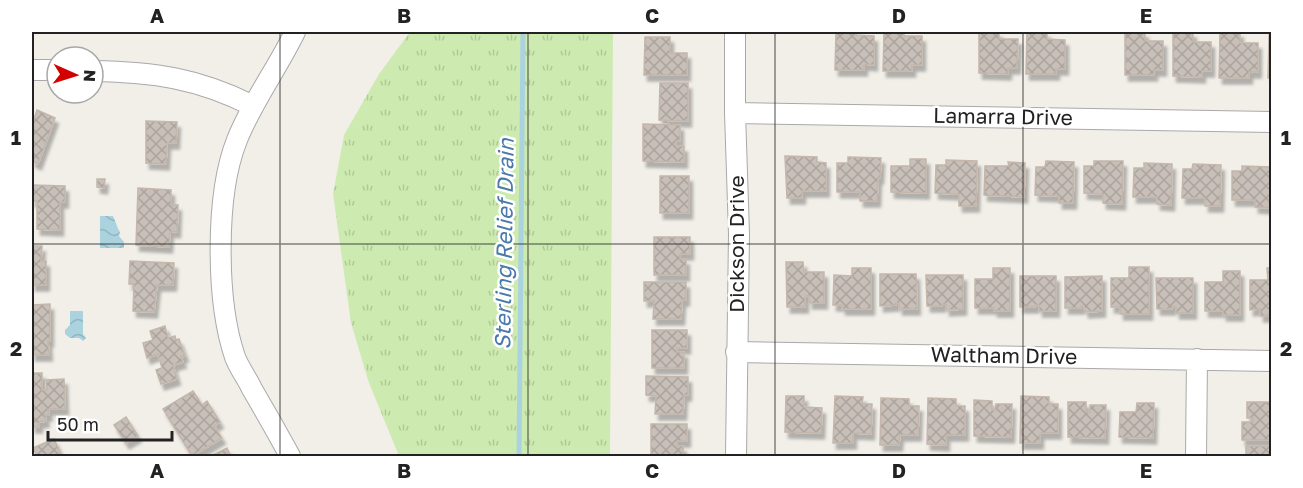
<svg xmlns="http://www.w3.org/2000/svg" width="1303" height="488" font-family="'Golos Text',sans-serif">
  <defs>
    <pattern id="grass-tufts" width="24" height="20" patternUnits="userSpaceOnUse" patternTransform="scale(1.5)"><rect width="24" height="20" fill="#cdebb0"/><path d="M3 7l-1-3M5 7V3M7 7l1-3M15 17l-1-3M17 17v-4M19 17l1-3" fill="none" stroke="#b0c997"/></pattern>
    <pattern id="water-waves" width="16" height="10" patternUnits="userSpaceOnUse" patternTransform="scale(1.5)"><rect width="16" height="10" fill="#aad3df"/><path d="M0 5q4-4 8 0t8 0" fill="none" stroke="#92b5bf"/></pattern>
    <pattern id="building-cross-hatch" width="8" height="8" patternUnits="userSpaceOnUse" patternTransform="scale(1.5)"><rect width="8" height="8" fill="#c7bfb8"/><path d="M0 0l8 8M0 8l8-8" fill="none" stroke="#aba49e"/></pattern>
    <filter id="shadow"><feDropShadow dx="3.5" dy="6" stdDeviation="1.5" flood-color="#0004"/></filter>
  </defs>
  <rect width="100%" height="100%" fill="#f2efe9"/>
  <path fill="url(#grass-tufts)" d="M410,32H613L610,456H399L369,383L351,323L333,194L344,135L379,74Z"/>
  <path fill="url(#water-waves)" d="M100,216H113C116,222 117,228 120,232L119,236L124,242V248H100Z
    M70,311H83V334L86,338L83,341L79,338H70L65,334V330L70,325Z"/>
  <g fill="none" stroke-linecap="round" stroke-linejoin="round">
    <path stroke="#aad3df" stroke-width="5" d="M519,456L523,32"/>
  </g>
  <path fill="url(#building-cross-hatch)" stroke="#c4b6ab" stroke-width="1.5" filter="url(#shadow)" d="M836,32H856V35L874,36V65L864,64V70H835Z
    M884,32H904V36H922V65H912V71H883Z
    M979,32H999V39H1018L1017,68H1008V74L979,73Z
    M1027,32H1047V39L1065,40V69H1056V74H1026Z
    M1125,32H1145V41H1163V70H1154V75H1125Z
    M1173,32H1193V42H1211V71H1202V77L1173,76Z
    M1220,32H1240V43H1258V72H1249V78H1219Z
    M1269,35H1272V78H1268Z
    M645,37H670V53H687V75H644Z
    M660,83H688V121L659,120Z
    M37,110L55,118L38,164L32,161V131L34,128L32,125Z
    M146,121L177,122L176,143H167L166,164L146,163Z
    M643,124L680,125V141H676V146H684V162L643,161Z
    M785,156L817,157V162L826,163V191H802V198H787Z
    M848,157L881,158L880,178H878L877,201H860V192H837V163H848Z
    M910,159H926V193L891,192V166H910Z
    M946,160L977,161L976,206H959V194L935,193L936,165H946Z
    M1046,161L1074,162L1073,203H1059V196L1035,195L1036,167H1045Z
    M1094,161H1123L1122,204L1103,203V194L1084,193V166H1094Z
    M1008,162L1025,163L1024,197L984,195L985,166H1009Z
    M1144,163L1172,164L1171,205L1157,204V197H1133L1134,168H1144Z
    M1193,164L1221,165L1220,206H1205V198H1182L1183,169H1192Z
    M1242,166L1271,167L1269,208L1255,207V200H1232V171H1242Z
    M660,176H689V213H660Z
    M97,179H105L104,188L97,187Z
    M32,185L65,186V202H60V230L37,229V201H32Z
    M138,188L171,190V205H178L177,232L170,231L169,247L136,245Z
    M654,237H690V254H680V259H686V275H654Z
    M32,246H42L41,261H46V285H32Z
    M130,261L174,263L173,285H157L154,312L133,311L134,284H129Z
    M786,262H803L804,272H824V303H809V296H805V307H787Z
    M1129,267H1149V314H1120V307H1111V278H1129Z
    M852,268H871V309H842V305H833L834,275L852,276Z
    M993,268H1010V311H994V308H975V279H993Z
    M1267,268H1272V316H1260V309L1250,310V280H1268Z
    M1223,271H1240V315H1223V311H1205V282H1223Z
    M880,274H916L917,309H899V303H896V305L880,306Z
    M926,275H963V309L946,310V304H942V306H927Z
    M1020,276H1056V311H1039V305H1036L1035,307H1020Z
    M1102,276V311L1085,312L1084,306H1081V308H1065V277Z
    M1156,278H1193V313H1176V307H1172V309H1157Z
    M644,282H686V300H682L681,319H653L654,301H644Z
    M50,304V341H48L49,355H32V305Z
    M165,326L168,338L175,336L176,340L179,339L185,356L181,357L183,362L173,365L177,379L161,384L156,370L162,368L158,354L147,358L143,343L153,340L150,331Z
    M652,330H687V348H677V352H684V368H652Z
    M32,373H42V390H47L46,380L64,379L65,409H48L49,415H45L46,421L39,422V427H32Z
    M646,376L688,377V395H684L683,414H655L656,396L646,395Z
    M193,391L202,405L207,401L220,422L214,426L222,438L192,456L163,409Z
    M786,396H804V407L822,408L821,433L785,432Z
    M835,396L863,397L862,404H872L871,434L853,433V443H833Z
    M1021,396L1049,397V404H1058V433H1040V443H1020Z
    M881,398L909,399V406H919L918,435H900L899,445H880Z
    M928,398L956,399V406H965V435H946V445L927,444Z
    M974,400L992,401V410H995L996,404H1012L1011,437L974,436Z
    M1068,402H1086V412H1090V405H1106L1105,438L1068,437Z
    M1247,402H1272V440H1242V422H1253V418H1247Z
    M1137,403H1154L1153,438L1119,437L1120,412H1136Z
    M126,417L138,436L126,443L114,425Z
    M651,424H687V441H677V446H683V456H651Z
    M54,439L62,456H37L33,448Z
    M1246,446H1272V456H1246Z
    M227,448L231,456H211Z"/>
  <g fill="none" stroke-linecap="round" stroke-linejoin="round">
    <defs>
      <path id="minor" d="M735,32V113L739,234L736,456
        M32,70H57
        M93,71C153,72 198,78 253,106
        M735,113L1272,122
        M736,352L1272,361
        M290,456C278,434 265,411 252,389C247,378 239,368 235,357C216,301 215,195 237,140C252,102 277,69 295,32
        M1196,456L1197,359"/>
    </defs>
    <use href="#minor" stroke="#a9a9a9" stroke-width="22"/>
    <use href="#minor" stroke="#fff" stroke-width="20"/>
  </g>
  <path fill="none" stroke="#222" stroke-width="1.5" stroke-opacity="0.55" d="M280,32V456M528,32V456M775,32V456M1023,32V456M32,244H1272"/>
  <g text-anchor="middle" stroke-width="5" stroke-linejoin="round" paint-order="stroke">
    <g font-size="21" fill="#222" stroke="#fff">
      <text transform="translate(1003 117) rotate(1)" y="7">Lamarra Drive</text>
      <text transform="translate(737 244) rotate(-90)" y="7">Dickson Drive</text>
      <text transform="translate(1004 356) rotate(1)" y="7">Waltham Drive</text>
    </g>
    <g font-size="22" font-style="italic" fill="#4a7aab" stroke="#fff">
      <text transform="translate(504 244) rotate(-89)" y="8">Sterling Relief Drain</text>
    </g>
  </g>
  <rect width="1303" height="488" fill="none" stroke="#ffffff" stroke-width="66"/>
  <g transform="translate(75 75) rotate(93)"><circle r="28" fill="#ffffff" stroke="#a7a7a7" stroke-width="1.5"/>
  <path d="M0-4.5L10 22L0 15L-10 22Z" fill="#d40000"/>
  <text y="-9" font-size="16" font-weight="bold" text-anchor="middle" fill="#222222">N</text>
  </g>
  <path d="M48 431v9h124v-9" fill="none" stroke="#222222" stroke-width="3"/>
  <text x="57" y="431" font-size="18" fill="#222222" stroke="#ffffff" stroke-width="4.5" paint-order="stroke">50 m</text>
  <rect x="33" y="33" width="1237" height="422" fill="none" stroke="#222" stroke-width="2"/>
  <g font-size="20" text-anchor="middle" font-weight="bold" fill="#222">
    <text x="157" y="23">A</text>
    <text x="404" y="23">B</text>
    <text x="652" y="23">C</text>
    <text x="899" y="23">D</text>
    <text x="1146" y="23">E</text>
    <text x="16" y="145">1</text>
    <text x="1286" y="145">1</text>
    <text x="16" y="356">2</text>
    <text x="1286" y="356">2</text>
    <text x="157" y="478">A</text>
    <text x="404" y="478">B</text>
    <text x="652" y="478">C</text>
    <text x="899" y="478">D</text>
    <text x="1146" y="478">E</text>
  </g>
</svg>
